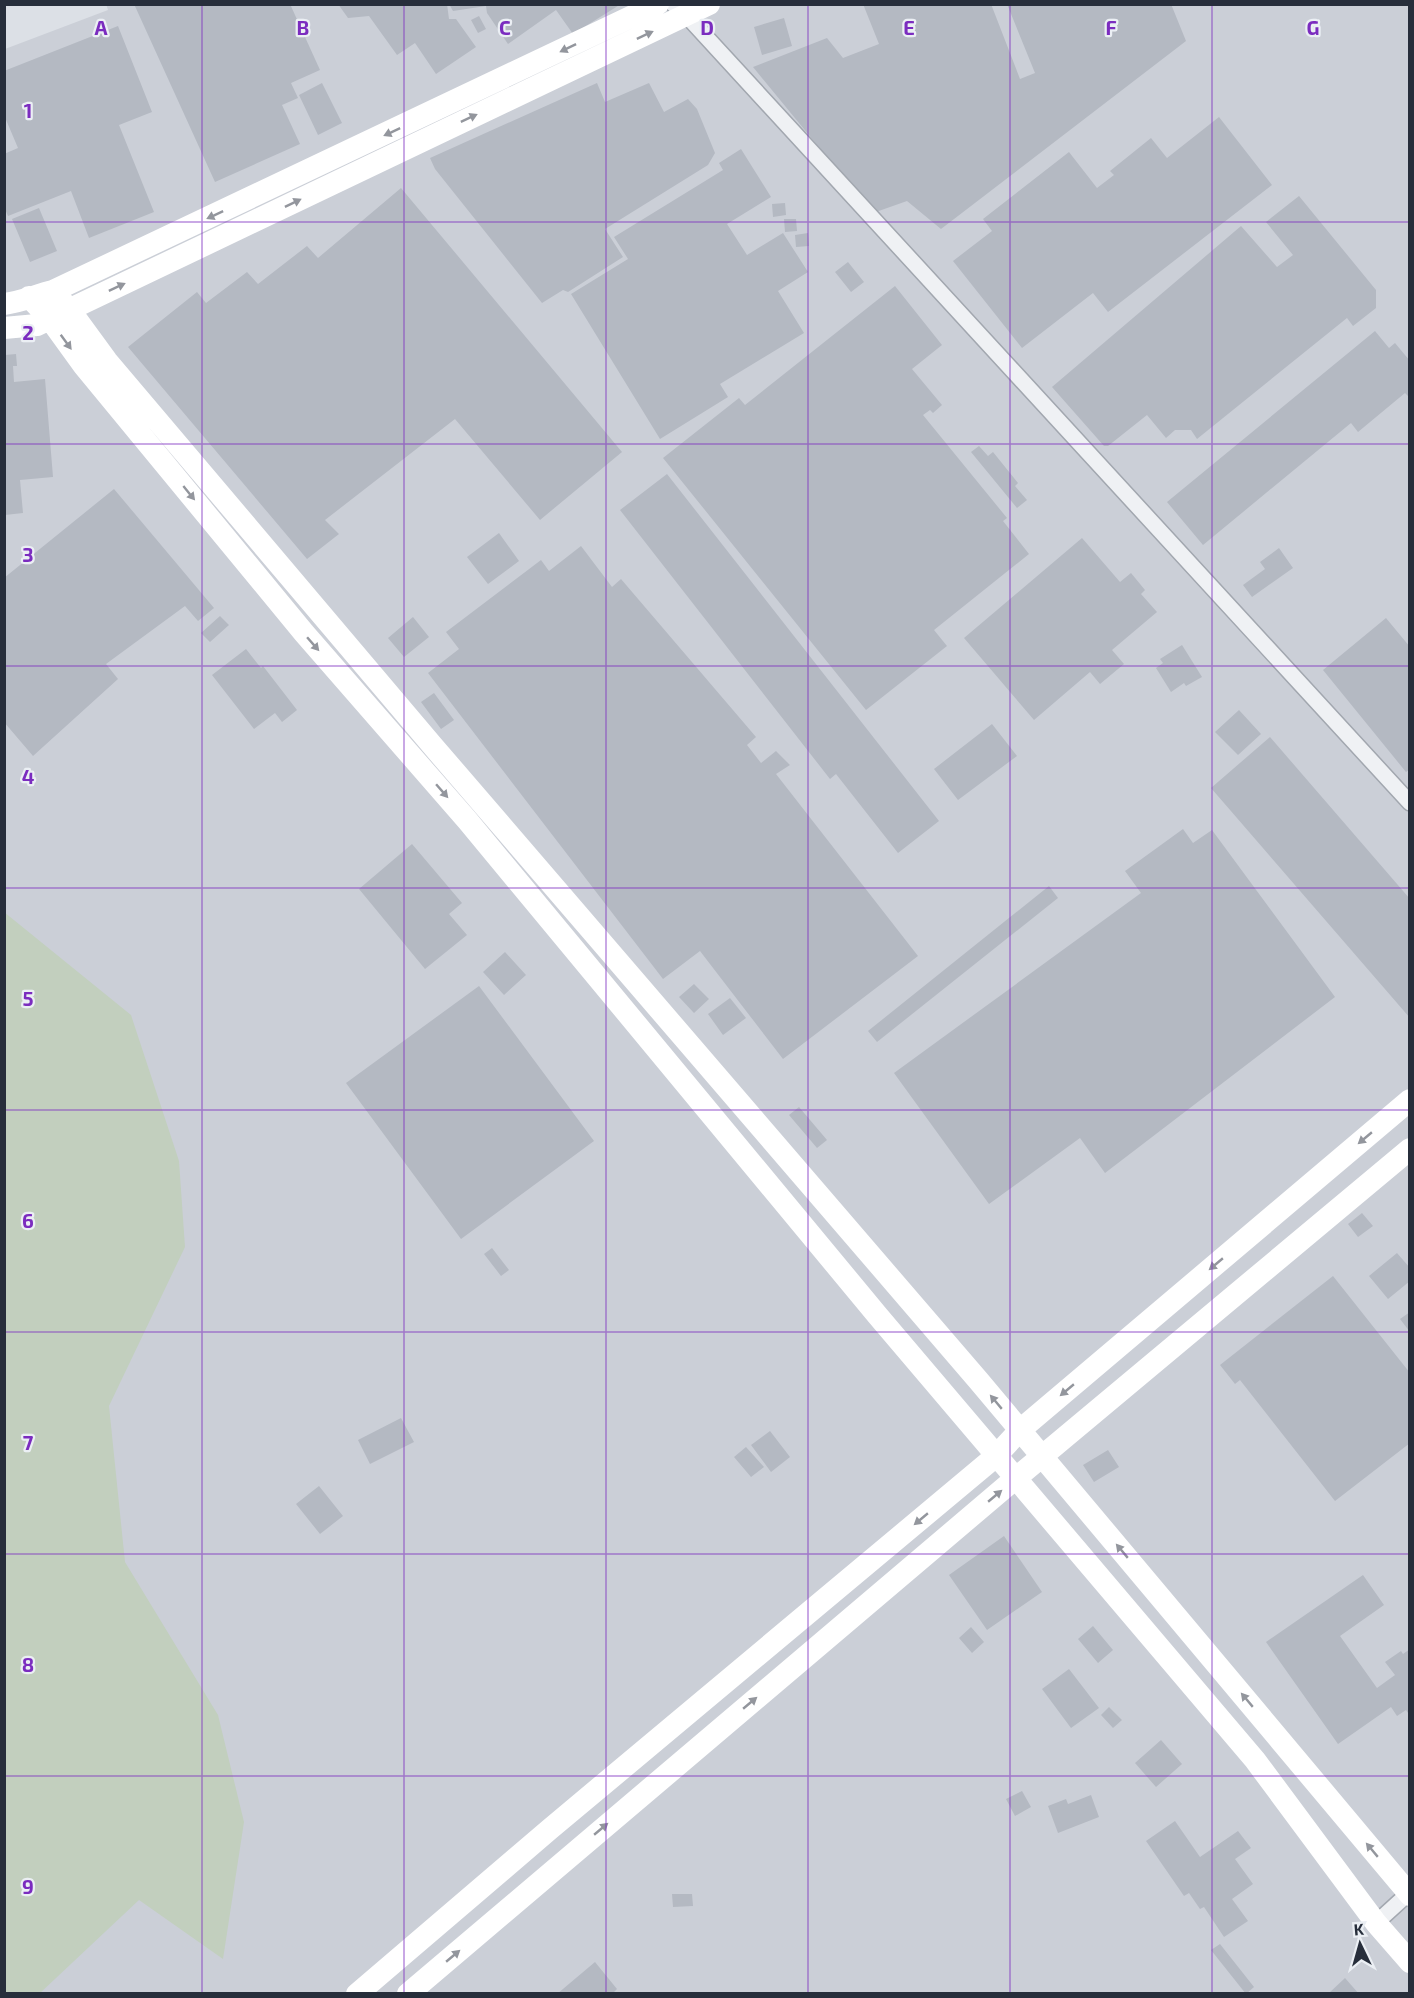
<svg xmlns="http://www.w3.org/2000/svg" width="1414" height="1998" font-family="'Exo 2',sans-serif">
  <rect width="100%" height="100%" fill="#dce0e6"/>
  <path fill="#cbcfd7" d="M106,4L1409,5V1993L5,1994V49L108,10Z"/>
  <path fill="#c2cfbe" d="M4,912L131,1015L179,1161L185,1247L109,1406L125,1562L218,1715L244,1822L223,1959L139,1900L39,1994L4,1993Z"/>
  <path fill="#b4b9c2" d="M134,4H290L320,70L291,83L298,98L282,105L300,144L215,182Z
    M338,4H447L449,19H456L476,47L436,74L415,43L397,55L369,16L348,18Z
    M449,4H621L573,34L556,10L508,44L487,13L486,6L453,11Z
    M863,4H991L1020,79L1035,73L1007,4H1171L1186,41L941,229L907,201L873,213L753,67L827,38L843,58L879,44Z
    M479,16L486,29L478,33L471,20Z
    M784,18L792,46L762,55L754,27Z
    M118,26L152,112L119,125L154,212L89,238L71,191L8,216L4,207V154L18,148L4,115V71Z
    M322,83L342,123L318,135L299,95Z
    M597,83L605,102L649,83L664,112L688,99L697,109L715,153L708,165L605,229L623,257L568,292L563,290L542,303L435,169L430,158Z
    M1219,117L1272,185L1108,312L1093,293L1022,348L953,261L992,231L983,219L1069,152L1097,188L1114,175L1110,171L1151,138L1167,158Z
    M741,149L771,197L727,224L747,255L783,233L808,272L778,291L804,333L720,384L728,397L660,439L571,294L628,259L614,237L723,170L719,163Z
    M401,188L622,452L540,520L455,419L325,520L339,534L307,559L128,347L197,292L206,303L247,272L258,284L307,246L318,258Z
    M1299,196L1376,290V308L1353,326L1347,318L1197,439L1191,430H1175L1166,438L1147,415L1108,446H1104L1052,387L1241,226L1277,267L1293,255L1266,222Z
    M785,203L786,215L773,217L772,204Z
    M39,208L57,251L30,262L12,219Z
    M784,219H796L797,231L785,232Z
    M808,233L809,246L796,247L795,235Z
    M848,262L864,282L851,292L835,272Z
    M895,286L942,345L912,369L942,405L933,413L930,410L923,415L1007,518L1003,521L1029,554L934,630L947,646L866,710L663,458L739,398L745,405Z
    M1375,331L1389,348L1395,343L1410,361V398L1405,393L1358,432L1351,423L1203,545L1167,502Z
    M16,354L17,366H13L14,382L45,379L53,477L20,480L23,513L5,515V355Z
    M979,446L988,456L993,452L1018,483L1015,486L1027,500L1017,508L971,452Z
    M667,474L939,821L898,853L836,774L830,779L620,510Z
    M114,489L214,608L198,621L185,606L106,664L118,679L33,756L4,722V578Z
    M499,533L519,561L488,584L467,557Z
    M1082,538L1120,582L1131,573L1145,590L1141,594L1157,612L1112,650L1124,664L1100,684L1090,672L1034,720L964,638Z
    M581,546L612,587L621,579L756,737L747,745L761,763L776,751L790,765L776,774L918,956L783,1059L700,951L663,979L428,673L459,649L446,632L541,560L549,571Z
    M1279,548L1293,568L1252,597L1243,585L1265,569L1260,562Z
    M220,616L229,625L210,642L201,633Z
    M413,617L429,637L404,657L388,638Z
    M1386,618L1410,647V769L1406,772L1323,670Z
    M1182,645L1202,677L1186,686L1184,683L1171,692L1156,668L1163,663L1160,659Z
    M246,649L261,668L263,666L297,710L282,722L275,713L254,729L212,675Z
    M434,693L454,720L441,729L421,702Z
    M1239,710L1261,734L1238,755L1215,732Z
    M992,724L1017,756L958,800L934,769Z
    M1270,737L1410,899V1018L1211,788Z
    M1183,829L1193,843L1212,830L1335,997L1105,1173L1080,1138L989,1204L894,1073L1141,893L1125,871Z
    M412,844L462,903L449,914L467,935L425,969L359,889Z
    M1049,886L1058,898L877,1042L868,1031Z
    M505,952L526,975L504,995L483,972Z
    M694,984L709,999L694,1013L679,997Z
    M479,986L594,1141L461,1239L346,1083Z
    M730,998L746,1018L723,1035L708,1014Z
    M799,1107L827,1140L817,1148L789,1115Z
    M1362,1213L1373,1226L1358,1237L1348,1224Z
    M492,1248L509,1270L501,1276L484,1254Z
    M1397,1253L1410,1268V1281L1388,1299L1369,1276Z
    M1333,1276L1410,1373V1443L1335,1501L1240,1380L1235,1384L1220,1365Z
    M1410,1312V1332L1400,1319Z
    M401,1418L414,1442L370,1464L358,1440Z
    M770,1431L790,1457L771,1472L751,1445Z
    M746,1447L764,1467L751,1477L734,1457Z
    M1108,1450L1119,1467L1094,1482L1083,1465Z
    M319,1486L343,1516L320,1534L296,1504Z
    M1004,1536L1042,1592L987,1630L949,1575Z
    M1363,1575L1384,1605L1340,1636L1377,1688L1395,1675L1385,1662L1401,1651L1403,1654L1410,1649V1716L1406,1710L1397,1716L1391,1707L1338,1744L1266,1642Z
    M1093,1626L1113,1650L1098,1663L1078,1639Z
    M971,1627L984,1642L972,1653L959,1638Z
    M1069,1669L1099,1708L1071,1728L1042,1689Z
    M1109,1707L1122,1720L1113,1728L1101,1715Z
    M1161,1740L1182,1764L1156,1787L1135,1763Z
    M1022,1791L1031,1807L1015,1816L1006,1799Z
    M1091,1795L1099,1817L1058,1833L1048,1806L1066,1799L1068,1804Z
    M1175,1821L1200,1857L1238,1831L1251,1848L1235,1859L1253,1884L1232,1899L1248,1921L1224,1937L1204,1907L1200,1909L1189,1893L1184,1896L1146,1841Z
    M672,1894H692L693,1906L673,1907Z
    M1220,1944L1254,1987L1246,1994L1211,1950Z
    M595,1962L617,1989L612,1994H557Z
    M1345,1978L1359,1994H1328Z"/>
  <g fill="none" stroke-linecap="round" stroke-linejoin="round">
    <defs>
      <path id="street" d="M673,4L686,15L1410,803
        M1376,1923L1410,1892"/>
    </defs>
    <use href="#street" stroke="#a2a7af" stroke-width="18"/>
    <use href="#street" stroke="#eff1f4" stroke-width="15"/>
    <path stroke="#fff" stroke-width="22" d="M53,291L69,309L107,361L432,745L978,1380L1410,1895
      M29,297L50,319L84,366L304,633L467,820L878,1316L1255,1760L1376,1923L1410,1962
      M4,304C21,302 36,295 53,291L658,4
      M4,328L37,325L709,4
      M357,1994L550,1829L996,1456L1020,1430L1410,1100
      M408,1994L1016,1478L1410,1149"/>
  </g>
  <defs><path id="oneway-solid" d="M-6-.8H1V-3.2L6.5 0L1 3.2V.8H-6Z" transform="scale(1.5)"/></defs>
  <g fill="#93969d">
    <use href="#oneway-solid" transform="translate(645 35) rotate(-25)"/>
    <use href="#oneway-solid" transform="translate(568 48) rotate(154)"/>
    <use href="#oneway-solid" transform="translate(469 118) rotate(-25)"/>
    <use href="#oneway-solid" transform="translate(392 132) rotate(155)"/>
    <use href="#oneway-solid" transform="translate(293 203) rotate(-26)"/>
    <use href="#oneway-solid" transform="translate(215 215) rotate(155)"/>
    <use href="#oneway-solid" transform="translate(117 287) rotate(-25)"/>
    <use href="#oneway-solid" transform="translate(66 342) rotate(54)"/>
    <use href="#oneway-solid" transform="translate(189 493) rotate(51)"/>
    <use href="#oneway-solid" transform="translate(313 644) rotate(49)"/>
    <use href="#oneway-solid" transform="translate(442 791) rotate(49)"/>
    <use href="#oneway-solid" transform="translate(1365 1138) rotate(140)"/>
    <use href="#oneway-solid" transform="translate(1216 1264) rotate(140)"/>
    <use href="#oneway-solid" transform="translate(1067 1390) rotate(140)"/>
    <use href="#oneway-solid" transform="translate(996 1402) rotate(-130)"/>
    <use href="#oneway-solid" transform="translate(995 1496) rotate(-40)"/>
    <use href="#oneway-solid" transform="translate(921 1519) rotate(140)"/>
    <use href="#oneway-solid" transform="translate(1122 1551) rotate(-130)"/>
    <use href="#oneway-solid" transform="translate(1247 1700) rotate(-130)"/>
    <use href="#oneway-solid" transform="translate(750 1703) rotate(-40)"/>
    <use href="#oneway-solid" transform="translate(601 1829) rotate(-40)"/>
    <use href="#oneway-solid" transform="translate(1372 1850) rotate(-130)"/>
    <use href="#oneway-solid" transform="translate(453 1956) rotate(-40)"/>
  </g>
  <path fill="none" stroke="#7b2cbf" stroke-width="1.5" stroke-opacity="0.55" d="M202,4V1994M404,4V1994M606,4V1994M808,4V1994M1010,4V1994M1212,4V1994M4,222H1410M4,444H1410M4,666H1410M4,888H1410M4,1110H1410M4,1332H1410M4,1554H1410M4,1776H1410"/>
  <g font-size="20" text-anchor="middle" font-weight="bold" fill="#7b2cbf" stroke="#ebeff4" stroke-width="4.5" stroke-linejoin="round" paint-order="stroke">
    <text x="101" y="35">A</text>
    <text x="303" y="35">B</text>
    <text x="505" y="35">C</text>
    <text x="707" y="35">D</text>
    <text x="909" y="35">E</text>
    <text x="1111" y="35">F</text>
    <text x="1313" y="35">G</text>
    <text x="28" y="118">1</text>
    <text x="28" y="340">2</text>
    <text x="28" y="562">3</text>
    <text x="28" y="784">4</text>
    <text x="28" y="1006">5</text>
    <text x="28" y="1228">6</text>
    <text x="28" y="1450">7</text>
    <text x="28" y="1672">8</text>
    <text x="28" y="1894">9</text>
  </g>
  <rect width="1414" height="1998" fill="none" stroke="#272e3b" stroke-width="12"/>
  <g transform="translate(1360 1944) rotate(355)" stroke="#ebeff4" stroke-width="4.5" paint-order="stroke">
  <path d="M0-4.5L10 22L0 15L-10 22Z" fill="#272e3b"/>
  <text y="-9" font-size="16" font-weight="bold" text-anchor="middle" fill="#272e3b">K</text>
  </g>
</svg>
